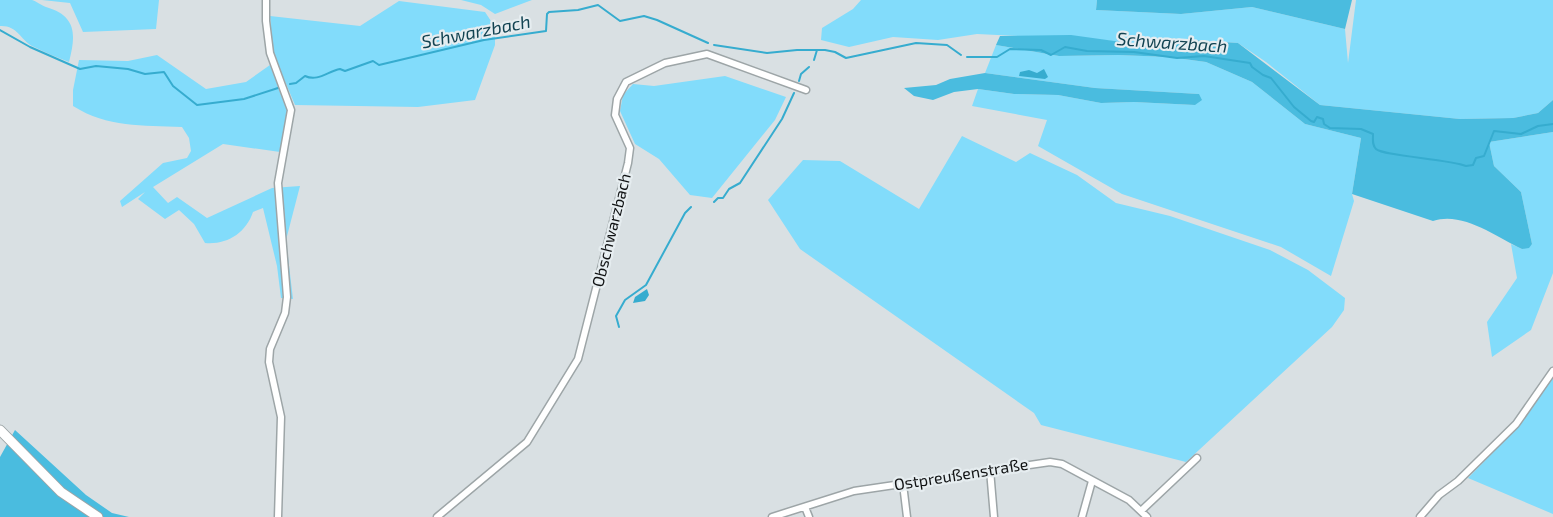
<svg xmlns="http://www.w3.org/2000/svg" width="1553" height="517" font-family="'Exo 2',sans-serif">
  <rect width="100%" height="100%" fill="#d9e0e3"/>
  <path fill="#82dcfb" d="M0,0C10,0 22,0 32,0C36,1 41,5 46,7C77,16 76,35 69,62C56,57 44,52 32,46C20,39 17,25 0,26Z
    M42,0H159L156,29L83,32L70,3Z
    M461,0H532L495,14L481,5Z
    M861,0H1097L1096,10L1181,14L1252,7L1345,29L1348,63L1356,0H1553V100L1538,113L1513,118L1460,119L1320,105L1266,62L1238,43L1163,38L1136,44L1069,36L1039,37L977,34L938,40L893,37L849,47L821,40L822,28L853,9Z
    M399,1L485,12L495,27V45L475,100L418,107L295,105L273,53L270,16L360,26Z
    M996,45L1059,56L1118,55L1169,57L1206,62L1252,82L1305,124L1361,138L1352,194L1354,201L1331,276L1281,247L1122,194L1038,146L1047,120L972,106L978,89L1014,94L1058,95L1101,103L1134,102L1195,105L1199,94L1095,88L985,73Z
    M157,55L206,89L246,82L270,65L287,111L280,152L223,144L153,187L168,203L177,197L207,218L272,188L300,186L286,240L293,299L281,298L277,266L263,208L253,212C246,233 227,245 205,243L194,224L179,210L165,219L138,199L145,192L122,207L120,201L163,163L187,158L191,151L189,138L182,127C142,125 108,128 73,106V90L79,60L128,61Z
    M725,76L786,97L775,120L712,198L690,195L659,159L635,144L620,111L623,95L633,84L654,86Z
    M1553,132V273L1531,330L1492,357L1487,322L1517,278L1511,244L1522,249L1532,244L1521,192L1494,166L1489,142Z
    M962,136L1016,162L1030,153L1077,175L1116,203L1170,216L1270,250L1308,270L1345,298L1344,310L1332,327L1186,462L1041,425L1034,413L800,249L768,200L803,160L840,161L919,209Z
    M1553,377V514L1468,478L1513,432Z"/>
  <path fill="#4abcdf" d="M1097,0H1352L1345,29L1252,7L1181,14L1096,10Z
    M1071,35L1136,44L1164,38L1238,43L1320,105L1460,119L1513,118L1538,113L1553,100V132L1489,142L1494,166L1521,192L1532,244L1529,248L1522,249C1496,237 1463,211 1433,221L1352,194L1361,138L1305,124L1252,82L1206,62L1169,57L1118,55L1059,56L996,45L1000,36Z
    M985,73L1095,88L1199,94L1202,100L1195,105L1134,102L1101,103L1058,95L1014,94L978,89L954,92L933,100L914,96L904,88L936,85L950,79Z
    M15,430L86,495L112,513L129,517H0V457Z"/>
  <path fill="#36accf" d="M1044,69L1048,77L1045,79L1019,76L1020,72L1029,70L1037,73Z
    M647,289L649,295L645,301L633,303L635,297Z"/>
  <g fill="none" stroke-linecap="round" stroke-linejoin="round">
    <path stroke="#36accf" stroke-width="2" d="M0,30L30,47L80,69L96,66L128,69L145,74L164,72L173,86L197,105L244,99L278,88
      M714,45L767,53L797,50H825L835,52L846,58L916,43L947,45L961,55
      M967,57H997L1010,49L1041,50L1051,55L1065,47L1087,51L1134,52L1177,58L1204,56L1250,63L1252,67L1263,75L1271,78L1294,107L1311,121L1314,122L1317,117L1323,119L1324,124L1330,128L1361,129L1373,134C1373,140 1372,145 1376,149C1383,156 1449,159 1466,166L1473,165L1476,158L1484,156L1494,131L1521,134L1538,126L1553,124
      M814,60L817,50
      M799,81L801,74L809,67
      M290,84L296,83L305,76C318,82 328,71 340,69L345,71L373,61L379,65L484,40L546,31L547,14L549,12L578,10L598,5L620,21L644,16L657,20L708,43
      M714,202L718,198H723L729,189L740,183L782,119L794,93
      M619,327L616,316L625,300L646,285L685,213L691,207"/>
    <defs>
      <path id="minor" d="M266,0V21L270,53L291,110L278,183L287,297L285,313L270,349L269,362L281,417L278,517
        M990,470L994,517
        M903,484L907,517
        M805,507L809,517
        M1142,510L1197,458
        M437,517L527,442L578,359L628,163L630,148L615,115L617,99L626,82L665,63L707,54L806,90
        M772,517L854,491L1050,462L1062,464L1129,500L1147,517
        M1082,517L1092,481
        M1420,517L1439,495L1458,481L1516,424L1553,371"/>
      <path id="secondary" d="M0,430L61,492L98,517"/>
    </defs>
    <use href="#minor" stroke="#9da5a7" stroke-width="9"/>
    <use href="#secondary" stroke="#9da5a7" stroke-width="11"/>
    <use href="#minor" stroke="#fff" stroke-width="6"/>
    <use href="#secondary" stroke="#fff" stroke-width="9"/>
  </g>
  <g text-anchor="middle" stroke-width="4.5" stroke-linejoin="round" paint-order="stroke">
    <g font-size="16" fill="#101213" stroke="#e6edf0">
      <text transform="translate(611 230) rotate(-76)" y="6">Obschwarzbach</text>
      <text transform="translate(961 474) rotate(-9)" y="6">Ostpreußenstraße</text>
    </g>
    <g font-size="18" font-style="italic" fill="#124352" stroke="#e6edf0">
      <text transform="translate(476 32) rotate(-11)" y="6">Schwarzbach</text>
      <text transform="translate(1172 43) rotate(4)" y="6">Schwarzbach</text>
    </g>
  </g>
</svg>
